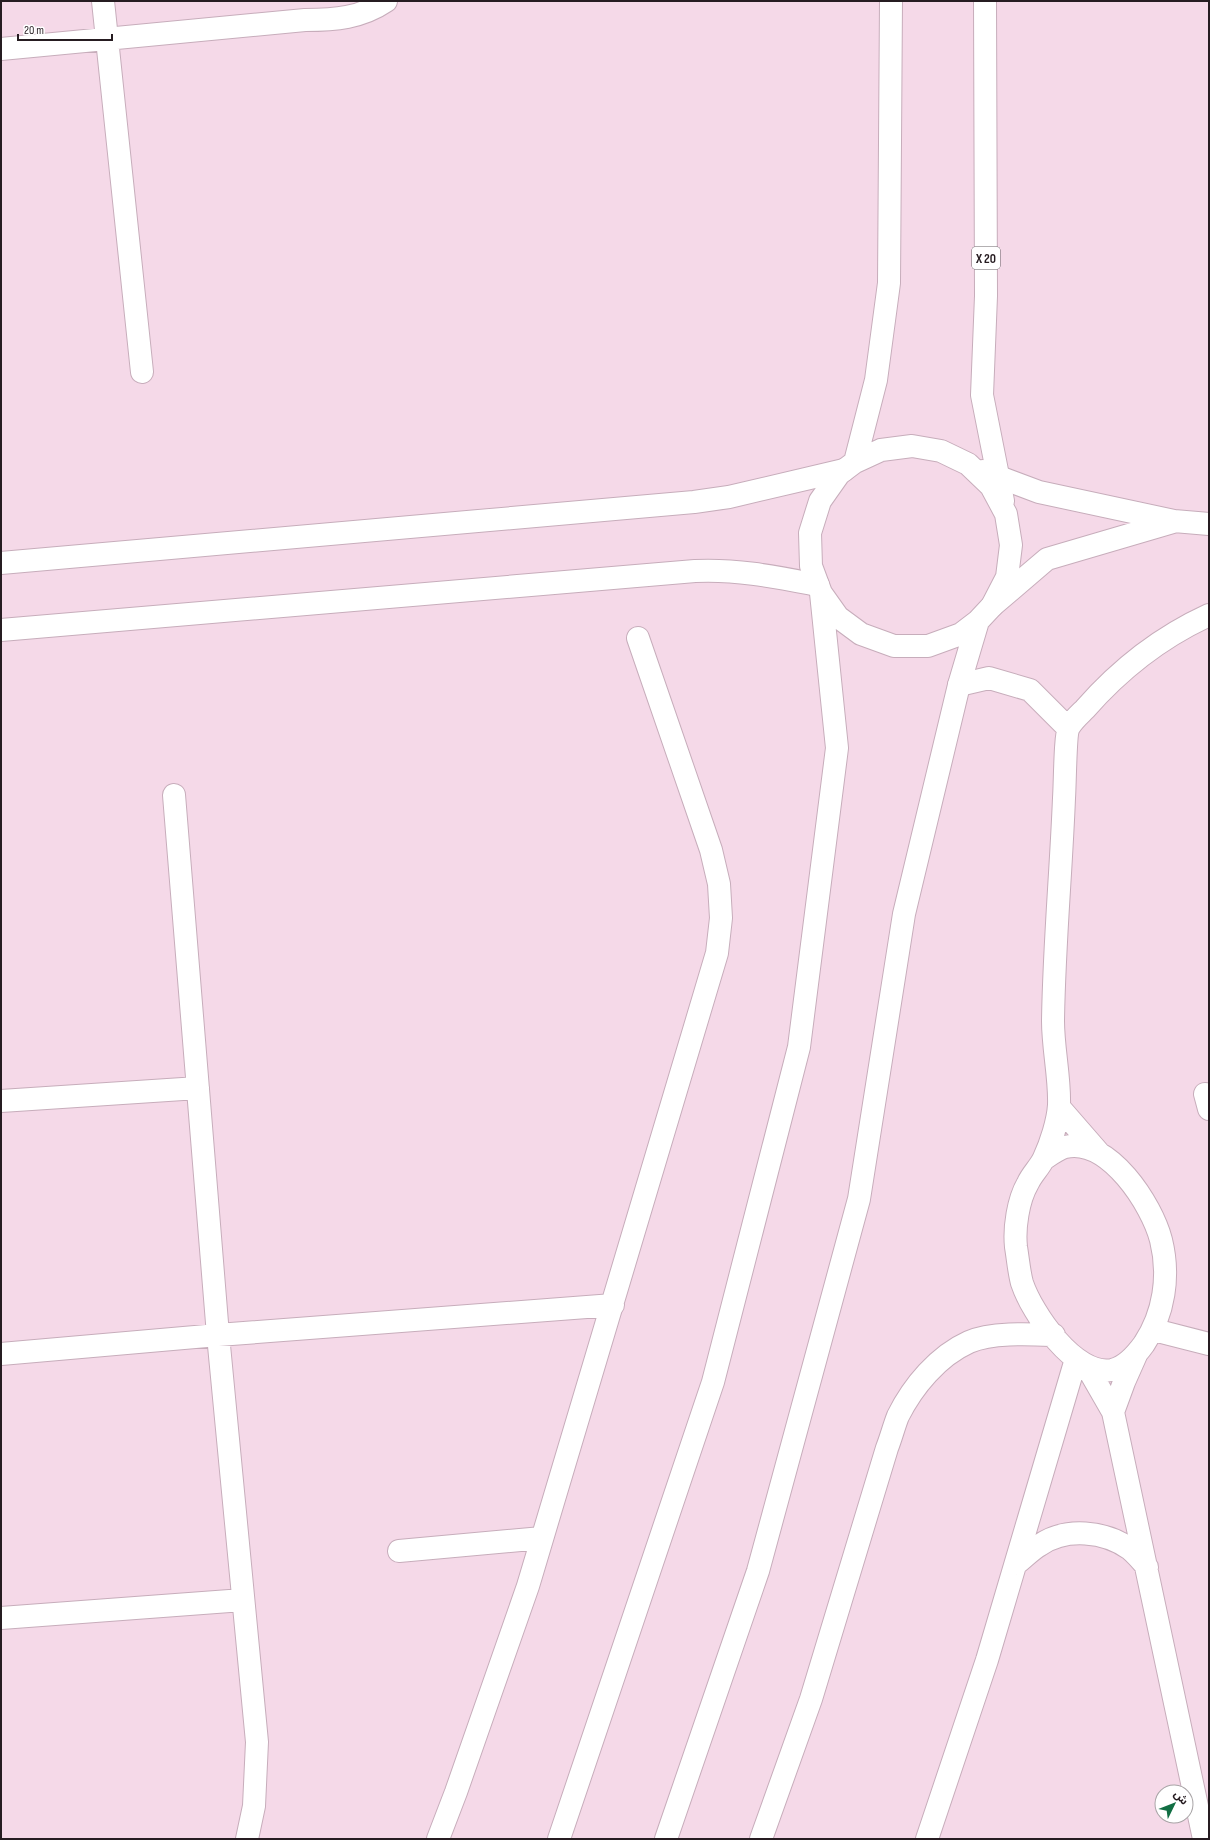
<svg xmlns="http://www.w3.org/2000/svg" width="1210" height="1840" font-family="'Sofia Sans Condensed','Noto Sans Arabic',sans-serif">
  <rect width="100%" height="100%" fill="#f5d9e8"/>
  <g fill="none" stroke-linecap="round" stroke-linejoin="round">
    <defs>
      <path id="minor" d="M103,1L142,372
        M1,49L305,20C335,20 361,18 386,1
        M983,471L1039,492L1174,521L1209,524
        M1,563L694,502L729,497L844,470
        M992,606L1047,559L1173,522
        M1,630L695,571C738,569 776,577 818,585
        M959,685L989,678L1030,690L1068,728
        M174,795L218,1335L257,1742L254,1806L247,1839
        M1205,1094L1209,1109
        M1,1101L198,1088
        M1059,1107L1099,1153
        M1044,1159C1050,1155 1058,1149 1065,1147C1109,1137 1152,1205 1161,1240C1170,1276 1164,1314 1144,1344C1136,1355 1126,1367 1112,1370C1075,1377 1032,1313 1022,1283C1019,1272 1018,1259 1016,1247C1014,1228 1018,1200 1028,1183C1032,1174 1040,1167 1044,1158C1051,1143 1058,1121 1059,1105C1060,1078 1053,1049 1053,1021C1054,947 1061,873 1064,798C1065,786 1065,734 1069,727C1073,720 1080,714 1085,709C1120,669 1161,637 1209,615
        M1154,1330L1209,1344
        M1,1354L218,1335L613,1305
        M1086,1365L1113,1412L1204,1839
        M1113,1412L1124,1382L1136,1355
        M399,1551L542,1538
        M1016,1564C1024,1558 1031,1550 1040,1545C1066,1527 1105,1531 1130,1549C1136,1554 1142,1561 1147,1567
        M1,1618L243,1600
        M438,1839L456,1792L528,1586L717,953L721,918L719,884L711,850L638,638
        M761,1839L811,1699L887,1448C891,1438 894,1426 898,1416C913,1386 938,1356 969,1342C991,1332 1030,1334 1054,1335
        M927,1839L987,1660L1076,1359"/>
      <path id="highway" d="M985,1L986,296L982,395L1003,501
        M855,462L876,380L889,283L891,1
        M559,1839L713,1382L799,1047L837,748L821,593L811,566L810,533L820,501L839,474L855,462L881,450L912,446L941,451L968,464L991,486L1006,514L1011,545L1007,577L992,606L978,621L961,634L928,646H894L861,634L838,617L821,593
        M666,1839L758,1571L859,1199L904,914L959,685L978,621"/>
    </defs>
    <use href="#minor" stroke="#c7adbb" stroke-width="24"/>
    <use href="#highway" stroke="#c7adbb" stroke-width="24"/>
    <use href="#minor" stroke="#fff" stroke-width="22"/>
    <use href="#highway" stroke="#fff" stroke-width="22"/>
  </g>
  <g text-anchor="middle" stroke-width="4" stroke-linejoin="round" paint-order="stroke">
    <rect fill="#fff" stroke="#676064" stroke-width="1" x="972" y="247" width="28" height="22" rx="3"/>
    <g font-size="13" font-weight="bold" fill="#261c21">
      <text x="986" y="263">X 20</text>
    </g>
  </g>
  <rect width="1210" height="1840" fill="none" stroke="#261c21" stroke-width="4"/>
  <g transform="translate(1174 1804) rotate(47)"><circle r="19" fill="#ffffff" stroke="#a8a4a6"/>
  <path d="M0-3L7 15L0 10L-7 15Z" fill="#116e43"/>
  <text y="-6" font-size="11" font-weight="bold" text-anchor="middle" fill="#261c21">ش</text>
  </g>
  <path d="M18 34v6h94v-6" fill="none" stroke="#261c21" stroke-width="2"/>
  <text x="24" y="34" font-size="12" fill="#261c21" stroke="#ffffff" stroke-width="3" paint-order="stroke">20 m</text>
</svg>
